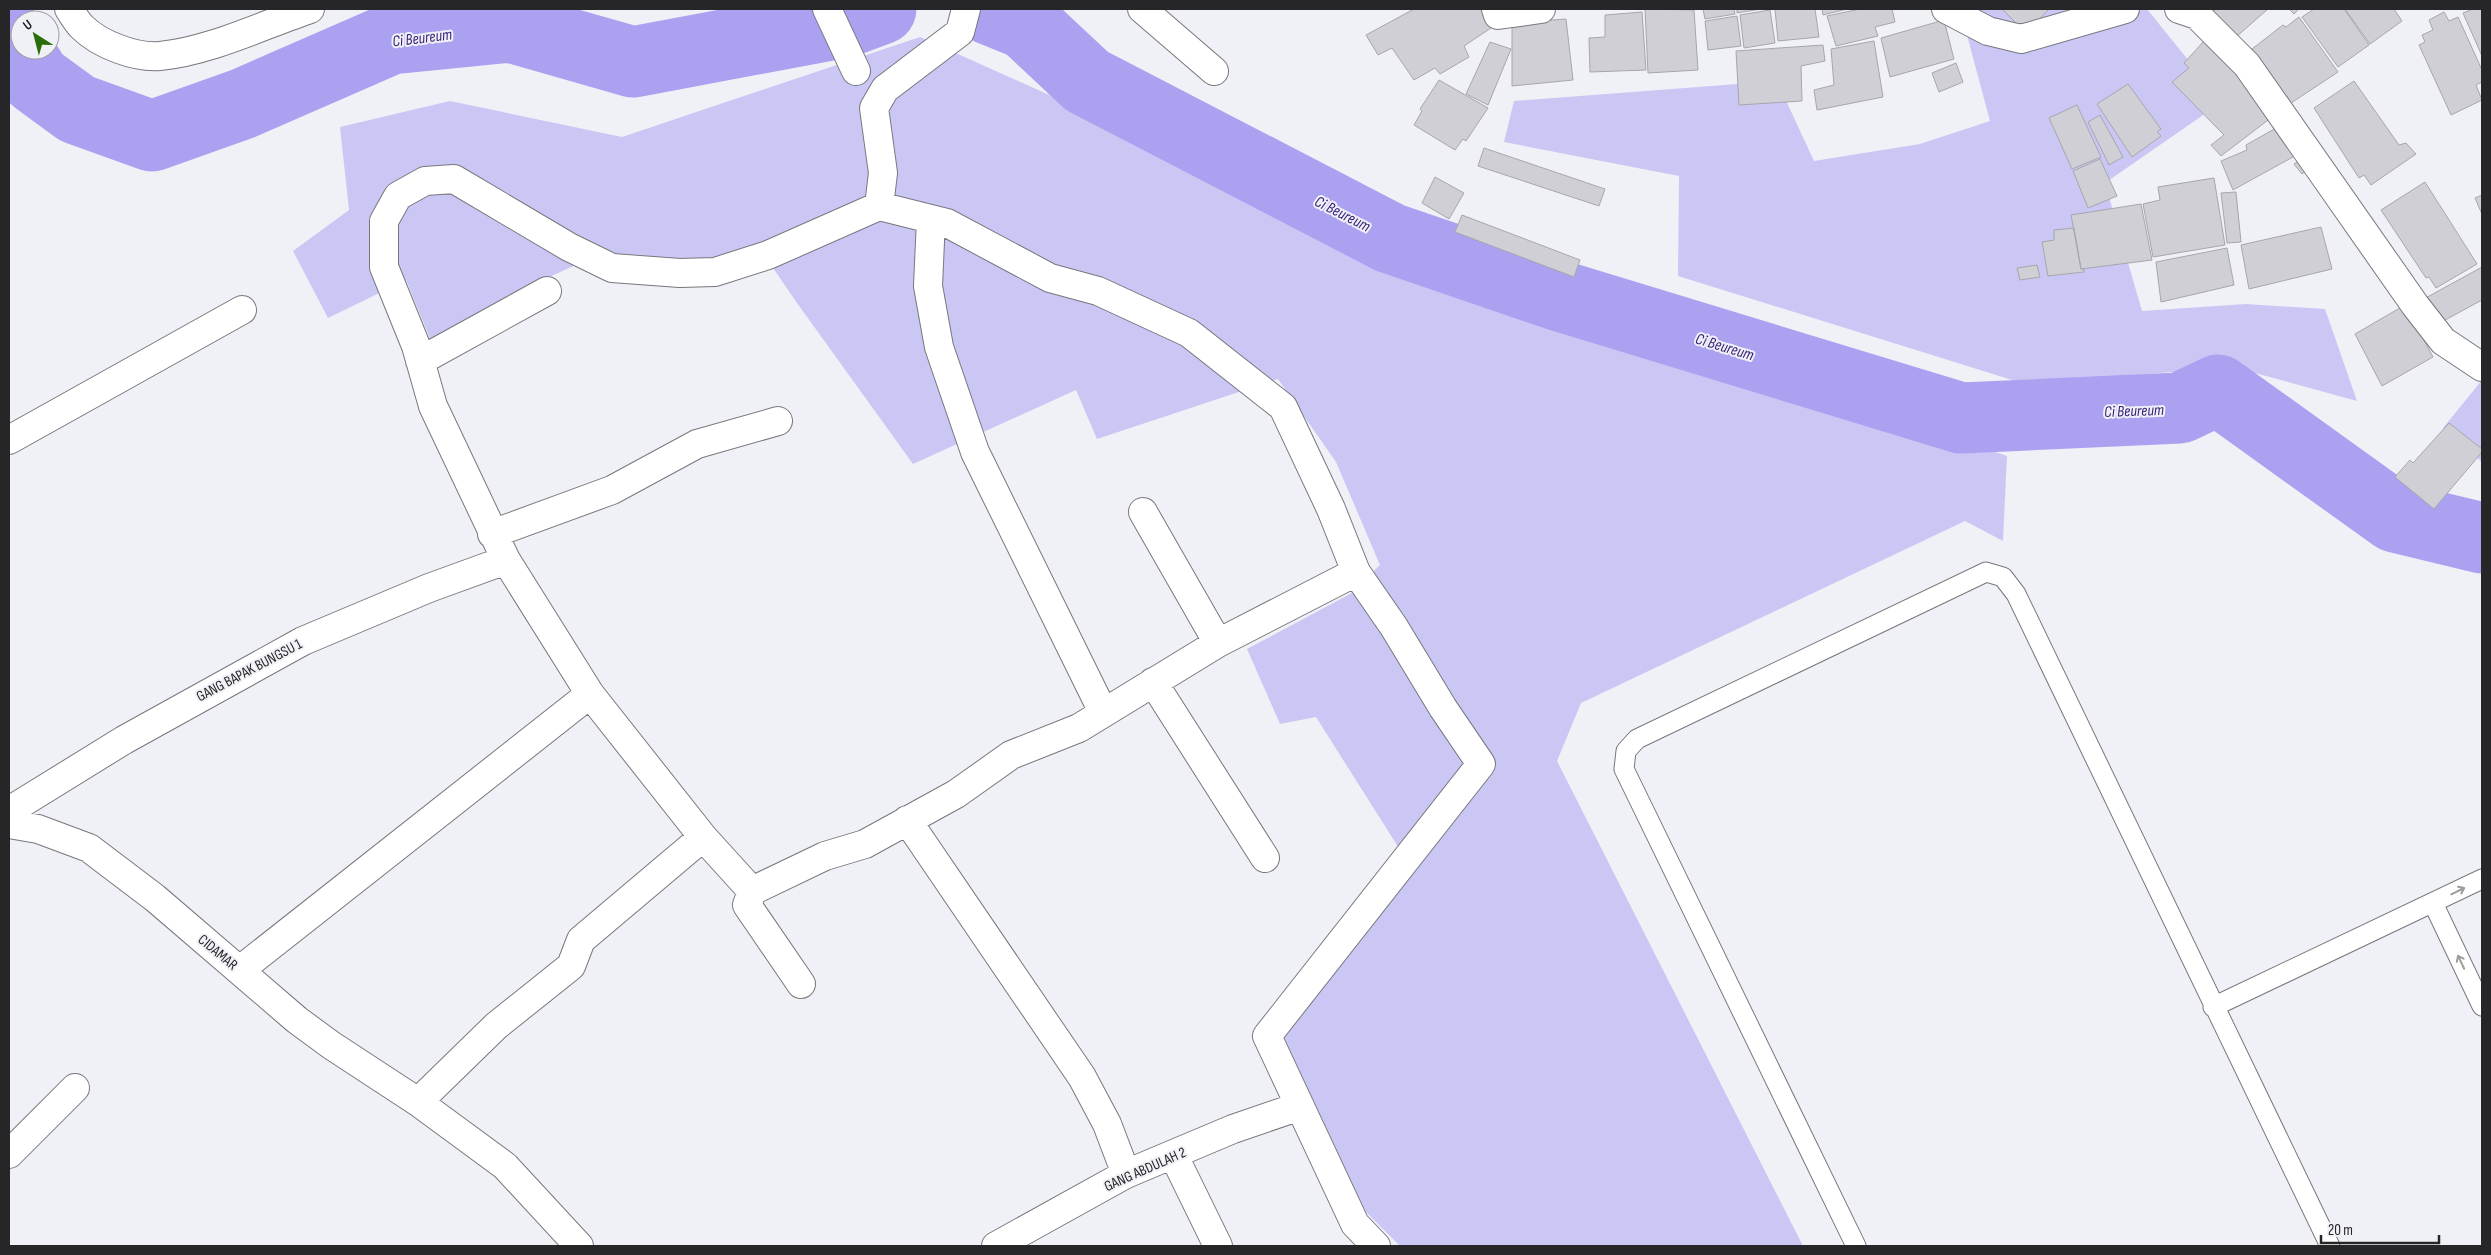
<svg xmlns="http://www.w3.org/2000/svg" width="2491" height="1255" font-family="'Sofia Sans Condensed',sans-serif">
  <rect width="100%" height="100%" fill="#f0f0f7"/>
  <path fill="#cac7f5" d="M1960,9H2147L2222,102L2105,183L2142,311L2246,304L2325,309L2357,401L2233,367L2025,384L1678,276L1679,176L1504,142L1514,101L1777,81L1814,161L1920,144L1990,121Z
    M920,37L1170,149L1461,272L2007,456L2003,541L1965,521L1581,703L1557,761L1803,1246H1400L1365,1211L1274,1035L1414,872L1316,717L1280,724L1247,649L1350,594L1380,565L1336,462L1278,379L1097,439L1076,390L913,464L797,303L758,246L710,263L602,253L523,289L431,341L406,280L328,318L293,251L349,210L340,127L450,101L622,137Z
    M2482,380V462L2443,428Z"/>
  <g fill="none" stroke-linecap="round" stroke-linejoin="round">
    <path stroke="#aaa1f1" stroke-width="71" d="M989,9L1026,24L1087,81L1390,238L1557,295L1961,418L2180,408L2218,390L2395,517L2482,538
      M9,36L36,79L77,109L152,136L242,104L391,39L510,27L633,62L846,22L881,9"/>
  </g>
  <path fill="#cfcfd5" stroke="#a6a6ac" d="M1414,9H1492L1500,22L1464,46L1469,57L1440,74L1435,68L1414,80L1392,48L1378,55L1366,35Z
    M1645,9L1694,10L1698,70L1648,73Z
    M1703,9H1734L1735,14L1705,19Z
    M1737,9H1761L1737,13Z
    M1775,9H1815L1819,37L1778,41Z
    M1822,9H1847L1823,15Z
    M1860,9H1892L1895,22L1875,27L1878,36L1836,46L1827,16Z
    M2002,9H2049L2026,33Z
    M2216,9H2268L2236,37L2213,12Z
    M2289,9H2299L2294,14Z
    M2314,9H2344L2369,45L2338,67L2302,17Z
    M2345,9H2394L2402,21L2370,44Z
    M2473,9H2482V56L2463,13Z
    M1770,10L1775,43L1744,48L1740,15Z
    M1642,12L1646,70L1590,72L1589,38L1605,37V15Z
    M2444,12L2449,21L2458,17L2482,70V82L2476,85L2482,100L2451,115L2419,45L2425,42L2422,35L2433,30L2429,20Z
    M1737,16L1741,46L1708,50L1705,21Z
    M2299,17L2338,72L2288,105L2252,49L2283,25L2286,27Z
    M1566,19L1573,80L1512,86V23Z
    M1944,20L1954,59L1890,77L1881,38Z
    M1874,41L1883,97L1817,110L1814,90L1834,85L1831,49Z
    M2204,41L2276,114L2221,156L2211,145L2224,135L2172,82L2189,68L2184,63Z
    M1490,42L1511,49L1488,105L1466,94Z
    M1823,45L1825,61L1801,66L1802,101L1739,105L1736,51Z
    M1956,63L1963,82L1939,92L1932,73Z
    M1439,80L1488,108L1466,141L1463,139L1455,150L1414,125L1422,111L1420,109Z
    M2354,81L2399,145L2406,143L2416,154L2371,185L2364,175L2359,178L2314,108Z
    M2128,84L2161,129L2157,132L2161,136L2132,157L2097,104Z
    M2077,105L2101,157L2072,169L2049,118Z
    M2100,115L2123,157L2109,165L2088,122Z
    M2285,123L2302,152L2233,190L2221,161L2247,150L2246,145Z
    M1484,148L1605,189L1599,206L1478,166Z
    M2306,156L2313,166L2302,174L2294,164Z
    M2100,159L2117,196L2088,208L2073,171Z
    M1435,177L1464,193L1449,219L1422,203Z
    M2214,178L2225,245L2153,257L2143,204L2160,200L2158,187Z
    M2425,182L2477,264L2436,288L2429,277L2426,278L2381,210Z
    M2236,192L2241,242L2227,243L2221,193Z
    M2482,195V214L2475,198Z
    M2141,204L2152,260L2081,269L2071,215Z
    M1462,215L1580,260L1574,277L1455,232Z
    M2321,227L2332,269L2249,289L2241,245Z
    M2074,228L2081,269H2084V272L2048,276L2042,242L2054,240V230Z
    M2227,248L2234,285L2161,302L2156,262Z
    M2037,265L2040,277L2020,280L2017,268Z
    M2482,267V300L2436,325L2422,300Z
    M2405,305L2433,357L2382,386L2355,334Z
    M2449,423L2482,449V452L2434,509L2395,477L2410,460L2413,463Z"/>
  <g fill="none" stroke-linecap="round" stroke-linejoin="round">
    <defs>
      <path id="service" d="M2433,903L2482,1006
        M2213,1007L2482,879
        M1856,1246L1624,769L1626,751L1637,739L1986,572L2003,577L2016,594L2330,1246"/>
      <path id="minor" d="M69,9C73,15 77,22 82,27C100,45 136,58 160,56C210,51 263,25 310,9
        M827,9L856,71
        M1142,9L1214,71
        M1496,9L1498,15L1541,9
        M1946,9L1988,31L2021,39L2125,9
        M2179,9L2197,15L2247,65L2415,305L2443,341L2482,367
        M879,206L883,173L874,108L885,89L960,32L966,9
        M931,219L928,286L939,347L975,452L1103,712
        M420,361L547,291
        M9,440L242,310
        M1143,512L1218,643
        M492,534L612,490L697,444L778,421
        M1153,682L1265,858
        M9,811L124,740L303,641L429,588L506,560
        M907,820L1082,1077L1107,1124L1126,1174
        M9,824L38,829L89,848L155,898L297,1020L331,1045L418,1102L505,1166L579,1246
        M752,891L703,837L590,694L506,560L433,406L416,346L384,267V221L398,196L425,181L454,179L569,247L612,268L680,273L715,272L768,255L879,206L947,223L1050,278L1098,291L1189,333L1283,407L1331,509L1356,572L1394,627L1443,708L1481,764L1267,1036L1355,1224L1376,1246
        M240,970L590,694
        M801,984L747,905L752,891L825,856L865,844L956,794L1011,755L1079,728L1218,643L1356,572
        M418,1102L496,1026L571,966L581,940L703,837
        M9,1154L75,1088
        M1174,1156L1218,1246
        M996,1246L1126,1174L1233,1129L1300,1106"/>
    </defs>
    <use href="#service" stroke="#77777d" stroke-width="21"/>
    <use href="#minor" stroke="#77777d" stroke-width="30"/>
    <use href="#service" stroke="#fff" stroke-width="19"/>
    <use href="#minor" stroke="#fff" stroke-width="28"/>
  </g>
  <defs><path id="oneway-shaft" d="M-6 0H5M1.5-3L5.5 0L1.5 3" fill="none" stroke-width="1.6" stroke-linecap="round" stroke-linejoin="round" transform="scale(1.25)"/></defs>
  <g stroke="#9d9d9e">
    <use href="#oneway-shaft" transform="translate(2458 891) rotate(-26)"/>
    <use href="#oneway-shaft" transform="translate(2461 962) rotate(-115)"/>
  </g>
  <g text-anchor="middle" stroke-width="4" stroke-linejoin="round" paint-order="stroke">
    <g font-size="15" fill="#262628" stroke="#f0f0f7">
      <text transform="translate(249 670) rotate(-28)" y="5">GANG BAPAK BUNGSU 1</text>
      <text transform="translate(218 952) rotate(40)" y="5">CIDAMAR</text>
      <text transform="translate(1145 1169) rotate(-24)" y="5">GANG ABDULAH 2</text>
    </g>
    <g font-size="16" font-style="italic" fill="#361e78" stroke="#f0f0f7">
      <text transform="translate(422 37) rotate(-7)" y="6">Ci Beureum</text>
      <text transform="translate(1343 213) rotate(27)" y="6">Ci Beureum</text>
      <text transform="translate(1725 346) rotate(17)" y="6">Ci Beureum</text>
      <text transform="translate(2134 410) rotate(-2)" y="6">Ci Beureum</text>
    </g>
  </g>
  <rect width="2491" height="1255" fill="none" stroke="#262628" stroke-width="20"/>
  <g transform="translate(35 35) rotate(324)"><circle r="24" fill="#f0f0f7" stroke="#9f9fa4"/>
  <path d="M0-4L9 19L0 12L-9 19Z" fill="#2a6e08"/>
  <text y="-8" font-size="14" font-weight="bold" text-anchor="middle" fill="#262628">U</text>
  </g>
  <path d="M2321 1235v8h118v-8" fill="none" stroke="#262628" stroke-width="2.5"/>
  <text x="2328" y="1235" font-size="15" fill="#262628" stroke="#f0f0f7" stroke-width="4" paint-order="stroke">20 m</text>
</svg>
